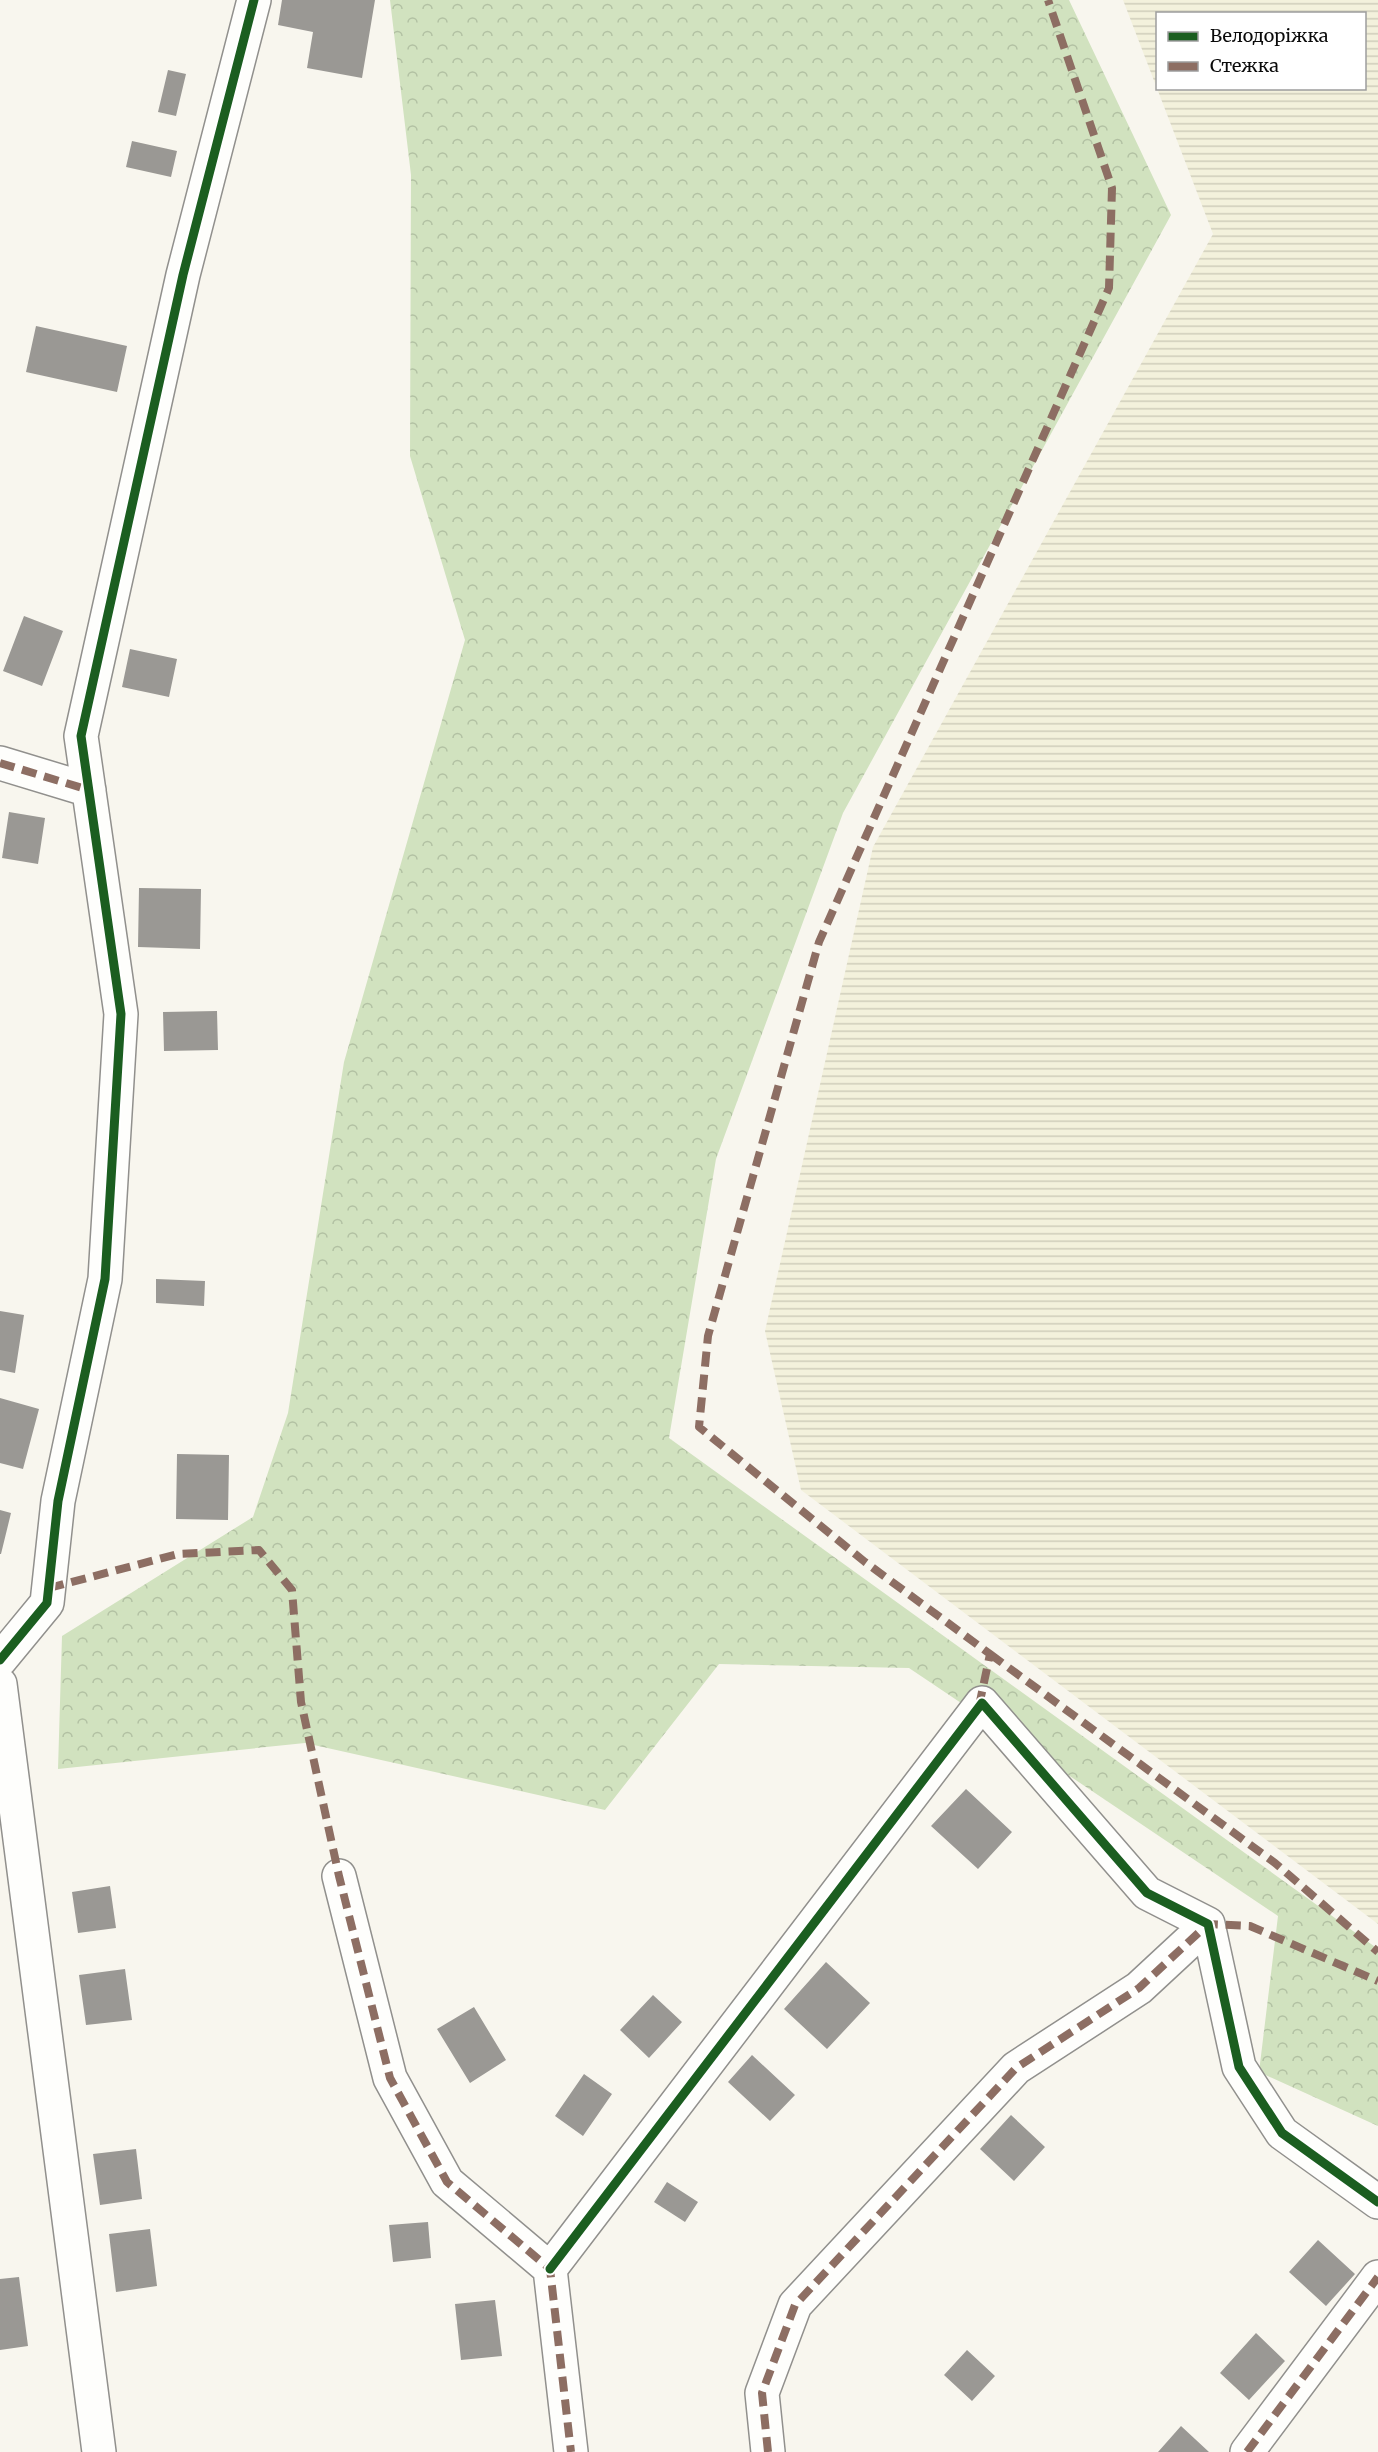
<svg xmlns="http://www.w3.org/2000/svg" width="1378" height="2452" font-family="Merriweather,serif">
  <defs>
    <pattern id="farmland-rules" width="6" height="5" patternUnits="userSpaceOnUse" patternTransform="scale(1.5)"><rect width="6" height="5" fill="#f3f1dc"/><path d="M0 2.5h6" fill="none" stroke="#cfcdbb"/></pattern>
    <pattern id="forest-crowns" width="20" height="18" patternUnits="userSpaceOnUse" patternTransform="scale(1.5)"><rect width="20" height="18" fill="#d1e2bf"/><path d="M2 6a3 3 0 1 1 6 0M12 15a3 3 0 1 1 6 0" fill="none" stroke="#b2c1a3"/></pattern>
  </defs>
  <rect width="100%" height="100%" fill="#f8f6ee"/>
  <path fill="url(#farmland-rules)" fill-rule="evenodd" d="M1123,0H1378V1924L801,1490L765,1331L873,847L1213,234ZM1158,14H1364V88H1158Z"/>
  <path fill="url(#forest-crowns)" d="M390,0H1069L1171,215L843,813L716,1159L669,1438L1378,1949V2126L1259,2072L1278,1916L909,1668L719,1664L605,1810L305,1743L58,1769L62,1636L253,1517L288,1413L344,1062L465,640L410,456L411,175Z"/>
  <path fill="#9a9894" d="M282,0H375L362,78L307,68L313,32L278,25Z
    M168,70L186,74L176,116L158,112Z
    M132,141L177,151L171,177L126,167Z
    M36,326L127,346L117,392L26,372Z
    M24,616L63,631L42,686L3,671Z
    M130,649L177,659L169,697L122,687Z
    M9,812L45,818L38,864L2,858Z
    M139,888L201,889L200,949L138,947Z
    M217,1011L218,1050L164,1051L163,1012Z
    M156,1279L205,1281L204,1306L156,1303Z
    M0,1311L24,1315L15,1373L0,1370Z
    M0,1398L39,1409L23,1469L0,1463Z
    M177,1454L229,1455L228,1520L176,1519Z
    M0,1510L11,1513L1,1554H0Z
    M966,1789L1012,1832L978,1869L931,1826Z
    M110,1886L116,1928L78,1933L72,1892Z
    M826,1962L870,2003L827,2049L784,2009Z
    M125,1969L132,2020L86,2025L79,1975Z
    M653,1995L682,2022L649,2058L620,2030Z
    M474,2007L506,2060L470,2083L437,2029Z
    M752,2055L795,2095L770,2121L728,2082Z
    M584,2074L612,2094L583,2136L555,2116Z
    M1011,2115L1045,2147L1014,2181L980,2149Z
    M136,2149L142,2199L100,2205L93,2154Z
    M667,2182L698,2202L685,2222L654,2202Z
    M428,2222L431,2258L393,2262L389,2225Z
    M150,2229L157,2286L116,2292L109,2234Z
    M1318,2240L1355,2274L1326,2306L1289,2272Z
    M19,2277L28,2346L0,2350V2279Z
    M495,2300L502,2356L461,2360L455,2304Z
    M1256,2333L1285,2361L1249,2400L1220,2373Z
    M967,2350L995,2376L972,2401L944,2375Z
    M1181,2426L1209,2452H1158Z"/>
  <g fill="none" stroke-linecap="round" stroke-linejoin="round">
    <defs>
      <path id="minor" d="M0,763L89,790
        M0,1660L47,1603L58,1501L105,1279L121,1014L81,736L183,275L254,0
        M0,1684L99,2452
        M339,1876L390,2078L447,2182L550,2269L571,2452
        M550,2269L982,1703L1147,1893L1208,1924L1239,2067L1282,2133L1378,2202
        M768,2452L762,2393L795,2305L1016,2068L1139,1988L1208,1924
        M1247,2452L1378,2277"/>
    </defs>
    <use href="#minor" stroke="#91908d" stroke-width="36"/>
    <use href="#minor" stroke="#fefefc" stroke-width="33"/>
    <path stroke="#8d6e63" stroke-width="8" stroke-dasharray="15 8" stroke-linecap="butt" d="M0,763L89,790
      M49,1588L178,1554L259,1550L292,1590L301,1702L339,1876L390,2078L447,2182L550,2269L571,2452
      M990,1654L1275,1863L1378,1952
      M979,1706L990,1654L865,1562L699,1427L708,1336L819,942L1109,288L1112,188L1048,0
      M768,2452L762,2393L795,2305L1016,2068L1139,1988L1208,1924L1250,1926L1378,1981
      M1247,2452L1378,2277"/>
    <defs>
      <path id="cycleway" d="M0,1660L47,1603L58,1501L105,1279L121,1014L81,736L183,275L254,0
        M550,2269L982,1703L1147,1893L1208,1924L1239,2067L1282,2133L1378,2202"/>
    </defs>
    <use href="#cycleway" stroke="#fff" stroke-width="13"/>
    <use href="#cycleway" stroke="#1b5e20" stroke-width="9"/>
  </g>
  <rect x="1156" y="12" width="210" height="78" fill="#ffffff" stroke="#9d9d9d" stroke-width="1.5"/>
  <rect x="1168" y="32" width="30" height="9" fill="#1b5e20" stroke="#9d9d9d" stroke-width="1.5"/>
  <text x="1210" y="42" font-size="18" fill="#0a0a0a">Велодоріжка</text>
  <rect x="1168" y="62" width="30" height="9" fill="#8d6e63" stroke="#9d9d9d" stroke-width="1.5"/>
  <text x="1210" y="72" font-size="18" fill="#0a0a0a">Стежка</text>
</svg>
